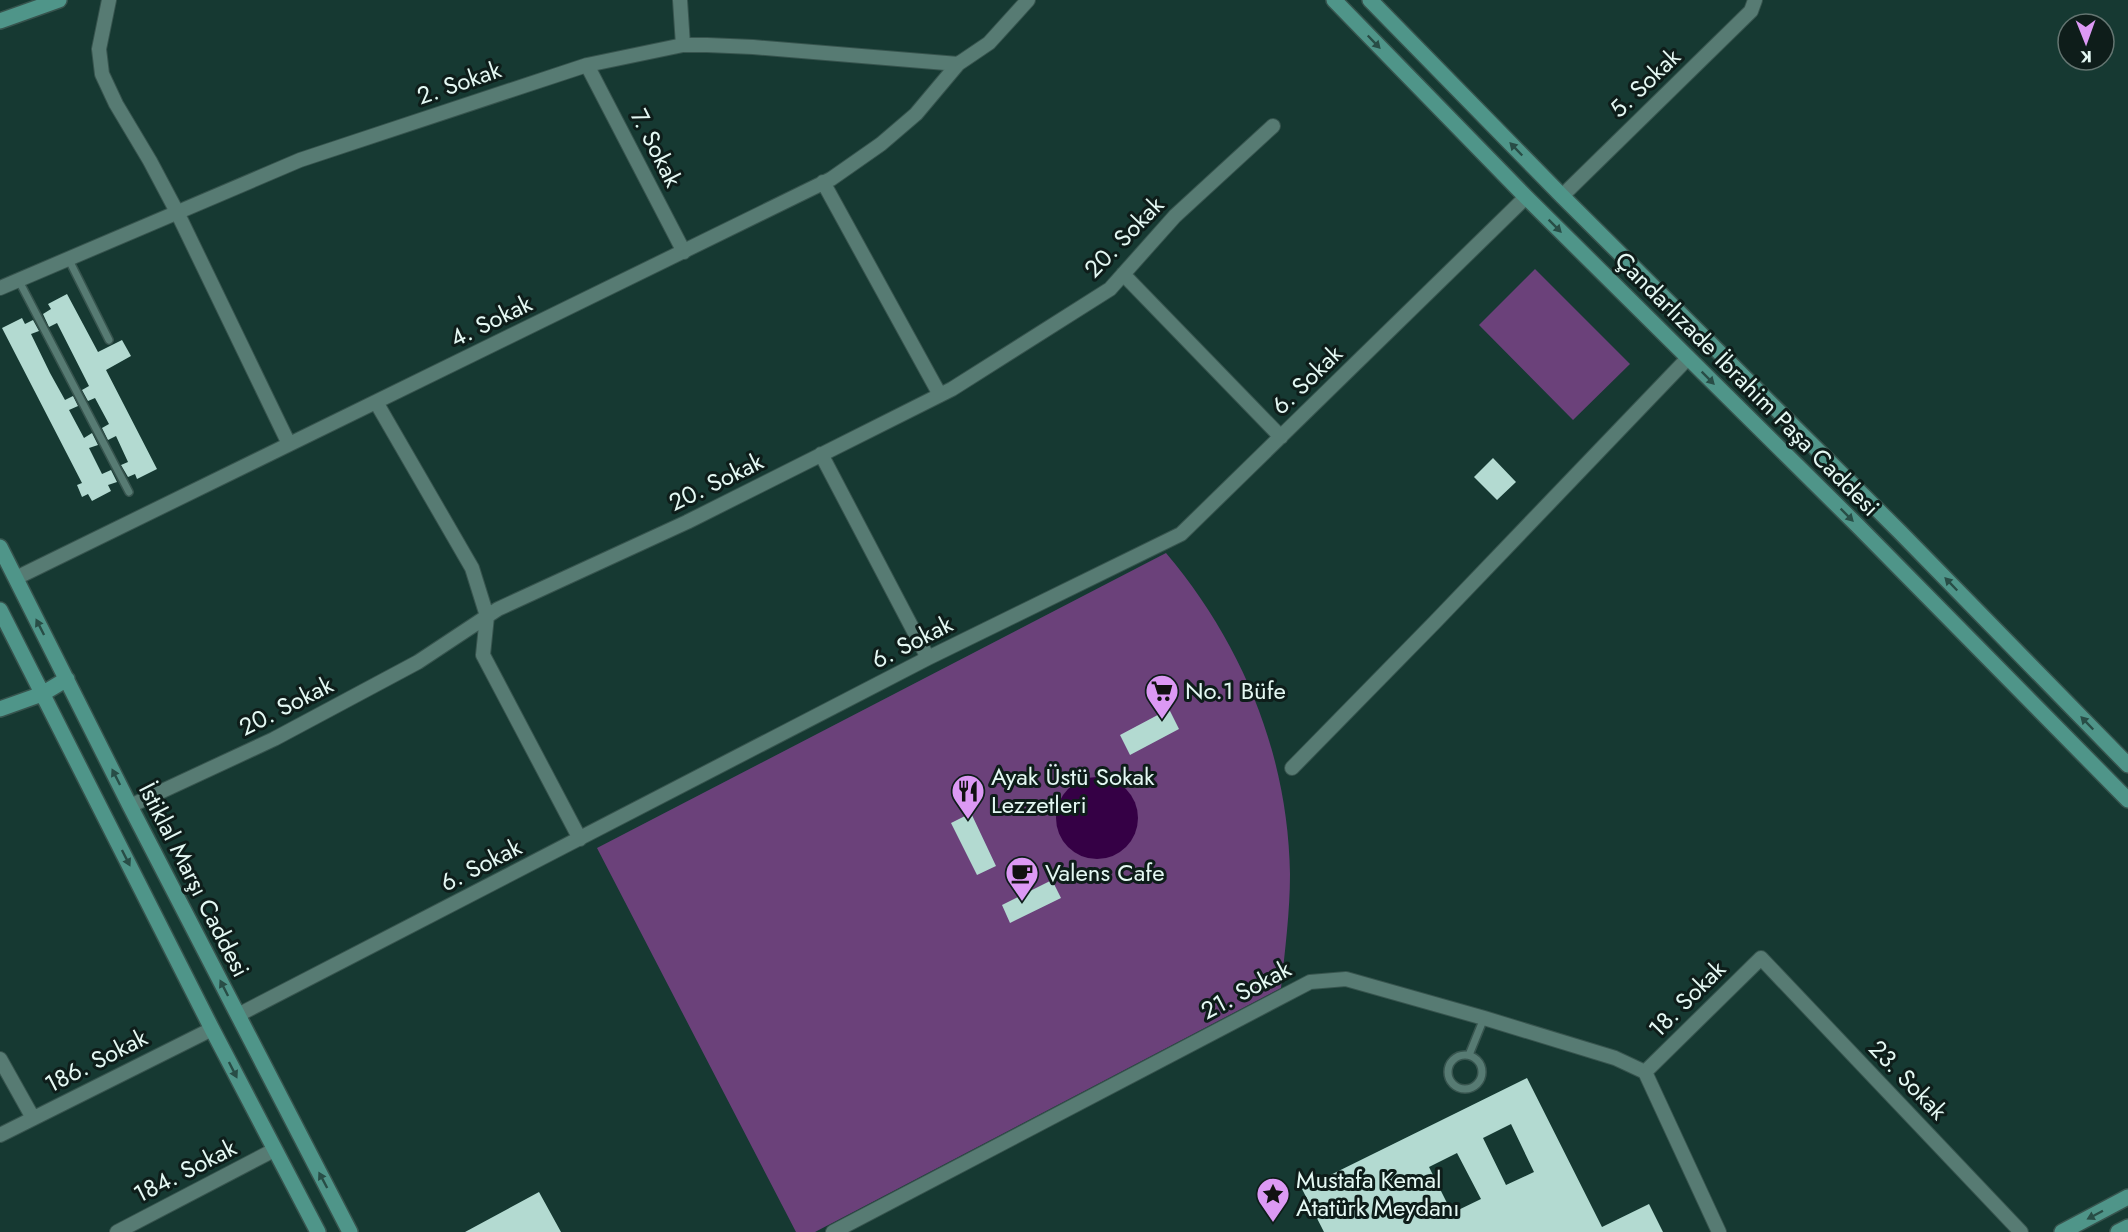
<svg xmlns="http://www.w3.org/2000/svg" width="2128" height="1232" font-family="Jost,sans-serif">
  <rect width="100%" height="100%" fill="#163932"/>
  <path fill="#6b417a" d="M1535,269L1630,364L1573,420L1479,325Z
    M1166,553C1243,644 1288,755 1290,874C1290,912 1285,950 1281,988L815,1232H796L597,848Z"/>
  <path fill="#350045" d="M1056 818a41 41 0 1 1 82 0a41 41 0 1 1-82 0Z"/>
  <path fill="#b3dad1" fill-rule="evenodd" d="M67,294L98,352L122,340L131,356L106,370L157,469L137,479L135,474L128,477L121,465L128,462L116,436L108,440L102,428L109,424L95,398L88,401L82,390L89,386L57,323L49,327L43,314L51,309L48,304Z
    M22,318L25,324L33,320L39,331L31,334L50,373L65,400L73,396L78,406L69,410L84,438L92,433L98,445L89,448L102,474L111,470L117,482L108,485L111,491L92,501L88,494L82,497L77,485L82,483L2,328Z
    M1493,458L1516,482L1497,500L1474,477Z
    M1169,709L1179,729L1130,755L1120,735Z
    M971,813L996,866L977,875L951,823Z
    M1052,880L1061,898L1010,923L1002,905Z
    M1527,1078L1602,1227L1649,1204L1663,1232H1324L1302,1189ZM1511,1124L1534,1172L1506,1185L1483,1138ZM1457,1153L1481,1199L1452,1213L1429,1167Z
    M539,1192L561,1232H465Z"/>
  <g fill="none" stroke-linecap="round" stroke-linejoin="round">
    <defs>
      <path id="lane" d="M68,258L109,340
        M18,279L129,492
        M1448 1072a17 17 0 1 1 34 0a17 17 0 1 1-34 0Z
        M1469,1055L1484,1018"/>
      <path id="street" d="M109,0L99,49L102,74L116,104L150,161L177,212L289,444
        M680,0L683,45
        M587,65L684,252
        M823,182L940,395
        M1562,196L1751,11L1755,0
        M1123,274L1281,437
        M0,288L300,160L587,65L683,45H707L753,47L958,64
        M376,402L472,568L487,616L483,655L580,839
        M821,454L928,658
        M16,578L831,179L881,144L916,114L958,64L989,43L1028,0
        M1292,768L1436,621L1688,358
        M130,806L274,739L418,662L498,609L687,522L952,389L1110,289L1175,216L1273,126
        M238,1015L928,658L1181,534L1526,197
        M0,1059L33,1118
        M1645,1072L1761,958L2021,1232
        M0,1135L212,1029
        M117,1232L274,1150
        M833,1232L1310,982L1346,979L1484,1018L1615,1058L1645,1072L1719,1232"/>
      <path id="secondary" d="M1334,0L1526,197L1858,526L2128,800
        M1370,0L1562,196L1900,532L2128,765
        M0,21L59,0
        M0,547L130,806L350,1232
        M0,610L212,1029L318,1232
        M0,709L42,694L67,679
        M2062,1232L2128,1197
        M2118,1232L2128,1227"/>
    </defs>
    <use href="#lane" stroke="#37544e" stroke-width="10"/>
    <use href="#street" stroke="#37544e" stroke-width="16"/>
    <use href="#secondary" stroke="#37544e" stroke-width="18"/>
    <use href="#lane" stroke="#577b73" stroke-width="7"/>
    <use href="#street" stroke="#577b73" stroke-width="14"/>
    <use href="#secondary" stroke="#4f9589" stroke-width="15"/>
  </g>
  <defs><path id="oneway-solid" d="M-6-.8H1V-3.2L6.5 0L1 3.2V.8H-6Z" transform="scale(1.5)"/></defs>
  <g fill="#284d46">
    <use href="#oneway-solid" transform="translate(1374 42) rotate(46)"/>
    <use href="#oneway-solid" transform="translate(1516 149) rotate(-134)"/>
    <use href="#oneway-solid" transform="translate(1555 226) rotate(45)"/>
    <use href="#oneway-solid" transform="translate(1708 378) rotate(45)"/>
    <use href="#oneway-solid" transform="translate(1847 515) rotate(45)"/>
    <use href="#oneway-solid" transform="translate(1951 584) rotate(-134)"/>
    <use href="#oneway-solid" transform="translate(40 627) rotate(-117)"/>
    <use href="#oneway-solid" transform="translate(2087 723) rotate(-134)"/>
    <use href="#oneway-solid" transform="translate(116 777) rotate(-117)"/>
    <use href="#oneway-solid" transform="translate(126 858) rotate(63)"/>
    <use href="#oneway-solid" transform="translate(224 988) rotate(-117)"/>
    <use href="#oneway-solid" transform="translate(233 1070) rotate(63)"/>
    <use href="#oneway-solid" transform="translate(323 1180) rotate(-118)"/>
    <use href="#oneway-solid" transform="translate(2095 1215) rotate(152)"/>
  </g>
  <defs>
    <symbol id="supermarket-pin" viewBox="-11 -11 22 30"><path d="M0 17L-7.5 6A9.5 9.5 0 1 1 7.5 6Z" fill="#dc99f4" stroke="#0e1d1a"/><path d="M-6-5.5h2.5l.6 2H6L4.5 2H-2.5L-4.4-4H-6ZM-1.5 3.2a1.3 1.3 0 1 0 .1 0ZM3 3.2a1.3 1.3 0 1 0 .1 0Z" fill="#111"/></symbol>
    <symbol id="restaurant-pin" viewBox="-11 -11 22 30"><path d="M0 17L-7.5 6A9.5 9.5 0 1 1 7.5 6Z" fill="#dc99f4" stroke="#0e1d1a"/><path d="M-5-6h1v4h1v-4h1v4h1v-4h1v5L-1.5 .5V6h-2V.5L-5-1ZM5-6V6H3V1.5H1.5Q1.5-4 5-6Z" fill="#111"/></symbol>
    <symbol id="cafe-pin" viewBox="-11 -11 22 30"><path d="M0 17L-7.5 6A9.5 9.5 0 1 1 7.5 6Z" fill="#dc99f4" stroke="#0e1d1a"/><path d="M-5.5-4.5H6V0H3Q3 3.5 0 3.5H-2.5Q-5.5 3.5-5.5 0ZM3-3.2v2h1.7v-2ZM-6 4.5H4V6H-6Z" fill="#111"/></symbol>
    <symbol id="sight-pin" viewBox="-11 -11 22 30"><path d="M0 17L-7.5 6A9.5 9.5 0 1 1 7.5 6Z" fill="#dc99f4" stroke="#0e1d1a"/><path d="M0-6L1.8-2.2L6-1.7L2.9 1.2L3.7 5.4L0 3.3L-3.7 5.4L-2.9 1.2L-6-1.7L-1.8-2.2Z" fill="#111"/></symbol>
  </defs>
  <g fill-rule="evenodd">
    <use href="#supermarket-pin" x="1143" y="672" width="38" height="52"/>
    <use href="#restaurant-pin" x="949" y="772" width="38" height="52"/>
    <use href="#cafe-pin" x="1003" y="854" width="38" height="52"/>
    <use href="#sight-pin" x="1254" y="1175" width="38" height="52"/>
  </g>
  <g text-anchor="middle" stroke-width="6" stroke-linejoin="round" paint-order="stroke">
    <g font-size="24" fill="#e4f8f3" stroke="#0e1d1a">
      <text transform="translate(459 83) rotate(-19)" y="8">2. Sokak</text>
      <text transform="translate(1645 83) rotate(-44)" y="8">5. Sokak</text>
      <text transform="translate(656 148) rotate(63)" y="8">7. Sokak</text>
      <text transform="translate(1124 237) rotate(-46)" y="8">20. Sokak</text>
      <text transform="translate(491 321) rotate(-26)" y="8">4. Sokak</text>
      <text transform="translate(1307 380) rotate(-44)" y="8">6. Sokak</text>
      <text transform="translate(1747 384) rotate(45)" y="8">Çandarlızade İbrahim Paşa Caddesi</text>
      <text transform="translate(716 482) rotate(-26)" y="8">20. Sokak</text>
      <text transform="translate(912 642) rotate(-27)" y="8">6. Sokak</text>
      <text transform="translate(286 706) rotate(-27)" y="8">20. Sokak</text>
      <text transform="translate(481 865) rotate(-27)" y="8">6. Sokak</text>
      <text transform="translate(194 880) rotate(63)" y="8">İstiklal Marşı Caddesi</text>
      <text transform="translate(1246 990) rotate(-28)" y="8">21. Sokak</text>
      <text transform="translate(1687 999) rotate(-45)" y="8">18. Sokak</text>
      <text transform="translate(96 1061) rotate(-27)" y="8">186. Sokak</text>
      <text transform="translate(1908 1080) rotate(46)" y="8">23. Sokak</text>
      <text transform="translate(185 1171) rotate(-27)" y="8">184. Sokak</text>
    </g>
    <g font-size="24" fill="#e4f8f3" stroke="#0e1d1a" text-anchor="start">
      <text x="1185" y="699">No.1 Büfe</text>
      <text x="991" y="785">Ayak Üstü Sokak<tspan x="991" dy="28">Lezzetleri</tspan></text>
      <text x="1045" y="881">Valens Cafe</text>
      <text x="1296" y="1188">Mustafa Kemal<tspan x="1296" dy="28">Atatürk Meydanı</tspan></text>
    </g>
  </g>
  <g transform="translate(2086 42) rotate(179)"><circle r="28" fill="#0e1d1a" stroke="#647571" stroke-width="1.5"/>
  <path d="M0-4.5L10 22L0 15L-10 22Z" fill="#dc99f4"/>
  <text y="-9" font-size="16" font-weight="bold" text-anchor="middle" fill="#e4f8f3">K</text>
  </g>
</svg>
